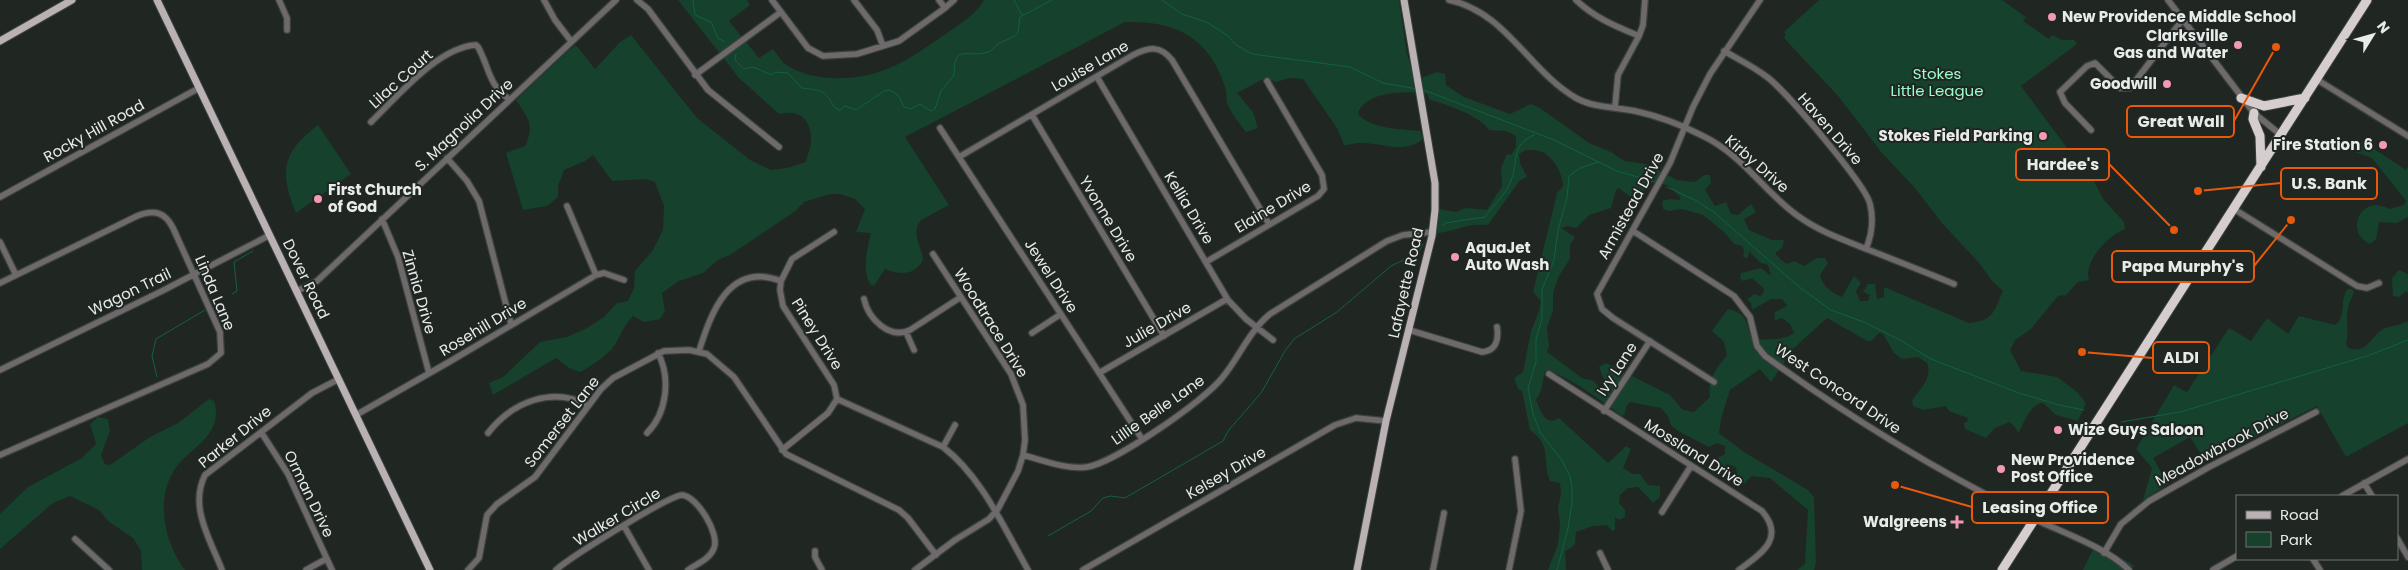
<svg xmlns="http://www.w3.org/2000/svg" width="2408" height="570" font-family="Poppins,sans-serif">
  <rect width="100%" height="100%" fill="#202622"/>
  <path fill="#16412d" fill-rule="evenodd" d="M678,0H747L750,5L729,21L759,58L773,49C777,54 781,61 785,64C815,84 861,81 892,67C910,59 928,46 944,35C958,25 976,15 984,0H1399L1407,54L1415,80L1437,72L1445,74L1446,85L1464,97L1510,114L1531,104L1540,108L1589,143L1611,152L1624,161L1646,164L1677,180L1695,182L1704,175H1710L1711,183L1705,190L1715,206L1726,202L1731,214L1738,215L1751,204L1756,212L1744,219L1749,230L1772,240H1784L1782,248L1775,253L1780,259L1787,264L1794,261L1804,266L1817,258H1825L1828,263L1820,275C1823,287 1831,292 1842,297L1854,276L1861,283L1856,291L1860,301H1868L1870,295L1863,292L1868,284H1875L1877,299L1884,297V287L1969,323C1994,321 1994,311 2003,291L1992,281L1980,264L1941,222L1915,188L1882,153L1838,96L1784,38L1786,35L1784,32L1819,0H2002L2026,17L2023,21L2049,39L2052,35L2062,40H2074L2077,44L2021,86L2079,164L2084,161L2103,199L2124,222L2125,229C2109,235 2083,261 2089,280L2078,282L2066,295L2058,296L2030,330L2015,340L2010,350L2021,371L2057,377L2077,392L2086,403L2078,421L2056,415L2043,403C2030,404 2024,423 2018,434L2017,430L2010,422L1995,428L1986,438L1965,429L1964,423L1967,422L1968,418L1949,411L1946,406L1923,410L1913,406L1912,400C1920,389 1933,378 1927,363L1918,357L1902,359L1894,353L1883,334L1879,333L1871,341H1867L1827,318L1785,356L1784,363L1771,382L1760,369L1730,390L1721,419L1719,433L1744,452L1808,490L1814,497L1816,563L1814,570H1797L1805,564L1808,510L1770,478L1751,476L1745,483L1738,484L1736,467L1727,464L1720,476L1715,475L1719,457L1725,454V446L1717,443L1709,447L1678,431L1671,425L1668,416L1661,408L1630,402L1626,407L1625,414L1622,416C1607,405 1561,370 1545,371L1541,391L1536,400C1541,411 1545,427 1559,418L1608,463L1626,446L1631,449L1623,468L1633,474H1640L1648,485L1660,486V497L1653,503L1638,487L1628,488L1620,495L1619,503L1625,510V517L1619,520L1615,517V530L1612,531L1607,525L1593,526L1576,532L1575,544L1571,548L1565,551L1566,570H1548L1558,544L1560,524L1558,508L1561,494L1560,483L1550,481C1542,461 1552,445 1530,430L1522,391L1518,389L1514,378L1523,372L1531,331L1539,311L1541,301L1533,292L1557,193L1563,186C1563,175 1554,157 1542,152C1538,150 1530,150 1526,150L1519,154L1520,163L1527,177L1520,180L1488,225C1464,223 1458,231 1437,233L1439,209L1456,212L1466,208L1487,210L1502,186L1501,168L1507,154L1511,155L1516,147V136L1506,131L1489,130C1482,117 1444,103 1430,100L1427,94C1407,91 1364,91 1358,114C1371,129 1400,129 1420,131L1423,139C1404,155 1382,142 1360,143C1355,143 1349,145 1344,145L1337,128L1303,79L1290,78L1276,82L1265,78L1237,93L1253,112L1258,128L1246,132C1239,123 1231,113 1227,103C1226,98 1227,92 1225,87C1209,37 1176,21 1125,22L905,137L949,205L921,220C910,234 922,245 923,260C914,276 900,275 885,269L874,286L870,284C862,270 867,248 871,233L856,232L865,209L855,199L840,194H830L804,202L794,212L730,255L718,260L703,273L679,281L662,293L665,311L660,319L644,322L633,316C622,327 620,339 612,349C603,358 591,366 580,372L569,368L556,358L493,395L489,383L503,377L540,342L567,337L587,328L604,317L617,303L628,301L634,288L635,271L653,250L663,230L664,206L655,182L646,179L612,181L593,155L585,161L564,170L558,186V197L547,206L523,210L506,153L525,146C535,125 528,118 516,100L569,50L576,45L595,69L620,42L631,35L697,118L750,160L771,170L787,168L806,162C807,155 811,148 811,142C812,120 800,109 779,114L739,78ZM1654,181L1669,186L1681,198L1679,200L1670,199L1662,201L1663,209L1669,211L1682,209L1703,215L1724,232L1734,244L1742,246L1744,250L1743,257L1748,258L1749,251L1761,263L1768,265L1771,276L1761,268L1741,273L1740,278L1743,281L1752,278L1764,289L1763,294L1760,296L1754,294L1747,300L1751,303L1752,310L1771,299H1782L1787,306L1775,312L1774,319L1776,320L1782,318L1790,324L1794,333C1781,342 1767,338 1752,340C1745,322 1749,314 1728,309L1712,331L1724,342L1727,355C1716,369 1707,379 1710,397L1694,412L1683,410L1670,395L1606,363L1599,367L1607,387L1600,389L1594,381L1582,378L1547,352L1549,346L1547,328L1553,310V293L1559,276L1570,259V245L1575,237L1561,228L1567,226L1576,228L1589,215L1611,208L1616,190L1619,188L1629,196L1640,195Z
    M318,125L351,174L296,213C279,172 282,152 318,125Z
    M2362,141L2406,170L2408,166V217L2397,223L2379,222L2376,239L2370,244C2344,233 2360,193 2389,209L2404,205L2406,201L2372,158L2355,152Z
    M2399,270L2408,274V293L2406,291L2399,297L2393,296L2392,278Z
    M2348,289H2352L2354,293C2341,316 2351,323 2346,344L2348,348C2353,350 2360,350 2364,347C2372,342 2376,332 2385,328C2393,326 2400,325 2408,321V423L2346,457L2317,406L2206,462L2190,437L2153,458L2168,484L2143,500L2152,468L2136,449L2174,385L2187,392L2229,328L2251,341L2267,318L2288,334L2299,316L2335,325C2347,317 2339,299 2348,289Z
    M209,399L214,401C224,434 194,445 177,466C154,497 164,542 185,570H142L141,551L133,538L108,521L99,510L70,496L53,503L0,549V514L28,487L82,458L96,444L90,424L98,417L108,419L110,431L101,455L105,464L110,465L150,437L178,423Z
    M2096,543L2135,566L2127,570H2083Z"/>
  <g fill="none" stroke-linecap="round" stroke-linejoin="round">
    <path stroke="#116241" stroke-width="1" d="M693,0L695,15L711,22L718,38L725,42
      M1014,0L1022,15
      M1162,0L1182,14L1206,22L1227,35L1236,45L1252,54L1350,67L1383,83L1417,89
      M736,54L735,60L744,69L753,67L772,75L775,72L788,73L802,88C824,91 824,90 835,108L840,110L845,106L856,110L884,91L890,90L898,95L904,107L911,109L920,104L931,111L935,109L941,91L954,75C954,42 967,59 988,52C992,51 994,47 997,45C1004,40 1012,39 1018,33L1020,17L1052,0
      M1421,89L1554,140L1617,171L1655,182
      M1667,187L1695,200L1715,213L1798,286L1831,310L1866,323L1900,340L1931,359L2019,393L2059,405L2084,410
      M1443,226L1445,223L1485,217C1494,204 1507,194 1512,178C1518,160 1511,145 1534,135
      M232,294L237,291L234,262L253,251
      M157,377L152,356L156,339L205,310
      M2121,422L2180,412L2367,356L2408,340
      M1048,536L1091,511L1103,498L1111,496L1125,498L1223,441L1228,431L1261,393L1285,351L1294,339L1337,312L1391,266L1418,253L1423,244
      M1557,570L1568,528L1572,503V487L1570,476L1561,459L1540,432L1533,414L1528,388L1536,362V339L1542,319V290L1554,260L1558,230L1567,198L1569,176L1580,168L1598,162"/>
    <defs>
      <path id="minor" d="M279,0L287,18V30
        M544,0L555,20L571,41
        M637,0L648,9L708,90L779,147
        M772,0L808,48L823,56L857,54L899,41L945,8L939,0
        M854,0L877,30L883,46
        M1449,0C1506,12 1529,71 1576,98C1594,108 1616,107 1635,111C1658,116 1682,125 1703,136C1744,156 1763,191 1798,216C1820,232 1844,240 1869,250C1897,261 1925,272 1954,284
        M1576,0C1595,18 1615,26 1639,36
        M2168,0L2254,113L2281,135
        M945,8L954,0
        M1724,51C1738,59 1754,67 1767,77C1785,90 1866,185 1870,204C1874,220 1872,234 1866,249
        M695,75L781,12
        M1097,77L1228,300L1246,319L1273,340
        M2316,79L2408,136
        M1615,107L1618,75L1639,36L1643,25L1645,0
        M1032,115L1164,336
        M371,122C397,97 438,47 476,45L478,47C489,66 488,85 509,99
        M940,128L1142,439
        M2091,130L2065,103L2060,92L2087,66L2095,63L2120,88H2130L2183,19
        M959,157L1133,55C1149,47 1160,45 1172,60L1269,224
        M447,158L467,181L479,201L511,324
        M0,197L199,88
        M567,206L596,275
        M2234,209L2357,286L2367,288L2379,283
        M382,219L398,257L429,373
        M1633,231L1734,296L1750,317L1757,346L1765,356C1846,415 1932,468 2022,513C2054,530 2104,545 2129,570
        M0,242L16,275
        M1206,262L1318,196L1324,189L1322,175L1267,81
        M0,283L137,216C154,209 165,212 173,228L220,332L221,353L208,364L0,455
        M297,291L317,281L616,0
        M864,299C868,318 889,340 910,330L961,297
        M1409,330L1482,352C1496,351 1499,340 1497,327
        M906,332L914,350
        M1032,333L1061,314
        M699,351C711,313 729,261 781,281
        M0,370L162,291L270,235
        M1099,373L1227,299
        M1549,374L1762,511C1786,539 1760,554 1739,570
        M1714,382L1613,318L1602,309L1597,294L1670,163L1693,107L1710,74L1760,0
        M837,399L943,447C982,477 1004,528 1028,570
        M1604,411L1650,341
        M356,415L449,362L596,275L604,273L624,280
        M261,432L288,474L332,570
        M488,433C512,402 552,386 588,405
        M647,433C667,413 671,378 658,353
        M943,447L955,425
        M782,450L828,413L837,399L834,385L783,306L780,290L781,281L792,259L834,232
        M1023,455C1042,460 1067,470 1087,467C1114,463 1204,401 1222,378C1239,358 1249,331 1270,314L1387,241L1403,235L1433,232
        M2364,483L2372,496
        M2342,496L2408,459
        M1662,512L1691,466
        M624,526L649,570
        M2397,538L2408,557
        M75,539L109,570
        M815,551V557L822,570
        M1600,553L1608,570
        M2104,553L2121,524L2149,501L2209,467L2316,412
        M2313,559L2320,570
        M222,570C210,539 189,507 205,475L312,393L339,379
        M306,570L326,559
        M468,570L479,558L487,515L497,504L535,477L601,389L613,378L664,351L689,350L707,354L734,377L786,454L899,510L908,518L936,555
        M556,570C569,558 668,496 682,495C697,496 720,534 714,548C710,559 697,564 688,570
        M915,570L955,540L989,519L998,509L1018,471L1023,455L1025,440L1023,405L1011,374L933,254
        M1083,570L1335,425L1356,418L1386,421
        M1433,570L1444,513
        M1509,570L1521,511L1515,459
        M2213,570L2237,556"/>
      <path id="major" d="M157,0L430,570
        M0,41L72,0
        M1357,570L1386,421L1432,236L1435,210V183L1404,0"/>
      <path id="highway" d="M2241,98L2264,106L2305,98
        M2254,113L2253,119L2260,136L2261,167
        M2002,570L2367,0"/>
    </defs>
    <use href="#minor" stroke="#3c423e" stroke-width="8"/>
    <use href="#major" stroke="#3c423e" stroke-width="9"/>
    <use href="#highway" stroke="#3c423e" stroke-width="11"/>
    <use href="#minor" stroke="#6e6a6b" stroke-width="5.5"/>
    <use href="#major" stroke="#b9b1b3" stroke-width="7"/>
    <use href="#highway" stroke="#d6cdcf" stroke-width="9"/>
  </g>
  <g fill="#f19ab1" stroke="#202622" stroke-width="2">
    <circle cx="2052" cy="17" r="5"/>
    <circle cx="2238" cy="45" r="5"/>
    <circle cx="2167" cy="84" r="5"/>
    <circle cx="2043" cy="136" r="5"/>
    <circle cx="2383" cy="145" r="5"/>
    <circle cx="318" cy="199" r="5"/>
    <circle cx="1455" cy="257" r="5"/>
    <circle cx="2058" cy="430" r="5"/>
    <circle cx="2001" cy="469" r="5"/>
    <path d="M1954.5 514.5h5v5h5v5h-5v5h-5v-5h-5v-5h5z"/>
  </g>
  <g text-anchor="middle" stroke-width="4" stroke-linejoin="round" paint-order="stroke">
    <g font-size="15" font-weight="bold" fill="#e7ebe9" stroke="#202622" text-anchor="start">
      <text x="2062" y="22">New Providence Middle School</text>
      <text x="2228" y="41" text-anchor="end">Clarksville<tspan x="2228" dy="17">Gas and Water</tspan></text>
      <text x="2157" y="89" text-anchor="end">Goodwill</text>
      <text x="2033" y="141" text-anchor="end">Stokes Field Parking</text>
      <text x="2373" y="150" text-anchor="end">Fire Station 6</text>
      <text x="328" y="195">First Church<tspan x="328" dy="17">of God</tspan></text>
      <text x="1465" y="253">AquaJet<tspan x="1465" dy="17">Auto Wash</tspan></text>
      <text x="2068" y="435">Wize Guys Saloon</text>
      <text x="2011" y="465">New Providence<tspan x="2011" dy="17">Post Office</tspan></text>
      <text x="1947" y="527" text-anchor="end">Walgreens</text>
    </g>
    <g font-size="15" fill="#e7ebe9" stroke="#202622">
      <text transform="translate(1090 66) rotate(-30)" y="5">Louise Lane</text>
      <text transform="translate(401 79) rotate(-42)" y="5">Lilac Court</text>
      <text transform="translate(464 125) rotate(-43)" y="5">S. Magnolia Drive</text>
      <text transform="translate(1830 129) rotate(49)" y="5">Haven Drive</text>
      <text transform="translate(94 131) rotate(-29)" y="5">Rocky Hill Road</text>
      <text transform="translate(1757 164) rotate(41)" y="5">Kirby Drive</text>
      <text transform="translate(1631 206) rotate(-61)" y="5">Armistead Drive</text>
      <text transform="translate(1273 207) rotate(-31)" y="5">Elaine Drive</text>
      <text transform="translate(1189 208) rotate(59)" y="5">Kellia Drive</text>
      <text transform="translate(1108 219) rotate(59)" y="5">Yvonne Drive</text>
      <text transform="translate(1051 276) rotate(57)" y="5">Jewel Drive</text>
      <text transform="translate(306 279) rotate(64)" y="5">Dover Road</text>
      <text transform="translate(1406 283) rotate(-77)" y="5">Lafayette Road</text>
      <text transform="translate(130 292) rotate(-26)" y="5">Wagon Trail</text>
      <text transform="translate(419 292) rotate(74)" y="5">Zinnia Drive</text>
      <text transform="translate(215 293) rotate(67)" y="5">Linda Lane</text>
      <text transform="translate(991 323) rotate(58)" y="5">Woodtrace Drive</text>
      <text transform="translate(1157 325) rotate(-30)" y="5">Julie Drive</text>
      <text transform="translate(483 327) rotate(-31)" y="5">Rosehill Drive</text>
      <text transform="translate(817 334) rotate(58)" y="5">Piney Drive</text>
      <text transform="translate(1617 369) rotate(-57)" y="5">Ivy Lane</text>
      <text transform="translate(1838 389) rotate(34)" y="5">West Concord Drive</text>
      <text transform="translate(1158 410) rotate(-35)" y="5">Lillie Belle Lane</text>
      <text transform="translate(562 422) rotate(-52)" y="5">Somerset Lane</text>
      <text transform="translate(235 437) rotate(-39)" y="5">Parker Drive</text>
      <text transform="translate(2222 447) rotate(-28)" y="5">Meadowbrook Drive</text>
      <text transform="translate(1694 453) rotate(32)" y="5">Mossland Drive</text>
      <text transform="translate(1226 473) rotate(-30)" y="5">Kelsey Drive</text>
      <text transform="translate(309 494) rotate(64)" y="5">Orman Drive</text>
      <text transform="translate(617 517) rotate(-31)" y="5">Walker Circle</text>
    </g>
    <g font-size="15" fill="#9bfdca" stroke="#202622">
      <text x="1937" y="79">Stokes<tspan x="1937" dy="17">Little League</tspan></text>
    </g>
  </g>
  <path fill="none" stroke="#e8590c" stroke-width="2" d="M2276 47L2234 121M2174 230L2109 164M2198 191L2281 183M2291 220L2254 266M2082 352L2153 358M1895 485L1972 507"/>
  <g fill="#e8590c" stroke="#202622" stroke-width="2">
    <circle cx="2276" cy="47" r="5"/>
    <circle cx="2174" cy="230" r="5"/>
    <circle cx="2198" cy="191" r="5"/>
    <circle cx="2291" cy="220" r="5"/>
    <circle cx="2082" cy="352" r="5"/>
    <circle cx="1895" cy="485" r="5"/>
  </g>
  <g fill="#202622" stroke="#e8590c" stroke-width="2">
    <rect x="2127" y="106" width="107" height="31" rx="5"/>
    <rect x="2016" y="149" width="93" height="31" rx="5"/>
    <rect x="2281" y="168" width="96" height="31" rx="5"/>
    <rect x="2112" y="251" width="142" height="31" rx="5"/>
    <rect x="2153" y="342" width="56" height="31" rx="5"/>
    <rect x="1972" y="492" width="136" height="31" rx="5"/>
  </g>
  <g font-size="16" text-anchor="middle" font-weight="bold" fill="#e7ebe9">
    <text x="2181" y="127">Great Wall</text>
    <text x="2063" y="170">Hardee's</text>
    <text x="2329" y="189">U.S. Bank</text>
    <text x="2183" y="272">Papa Murphy's</text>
    <text x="2181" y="363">ALDI</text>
    <text x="2040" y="513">Leasing Office</text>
  </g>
  <rect x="2236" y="495" width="162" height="65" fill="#202622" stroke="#707572"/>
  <rect x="2246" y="511" width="25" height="8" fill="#b9b1b3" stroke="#707572"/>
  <text x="2280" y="520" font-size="15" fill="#e7ebe9">Road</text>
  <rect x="2246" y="532" width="25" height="15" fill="#16412d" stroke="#707572"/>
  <text x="2280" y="545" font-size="15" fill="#e7ebe9">Park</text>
  <g transform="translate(2373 35) rotate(53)" stroke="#202622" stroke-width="4" paint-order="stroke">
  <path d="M0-4L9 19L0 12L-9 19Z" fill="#e7ebe9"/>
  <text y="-8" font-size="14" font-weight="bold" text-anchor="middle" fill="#e7ebe9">N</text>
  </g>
</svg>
